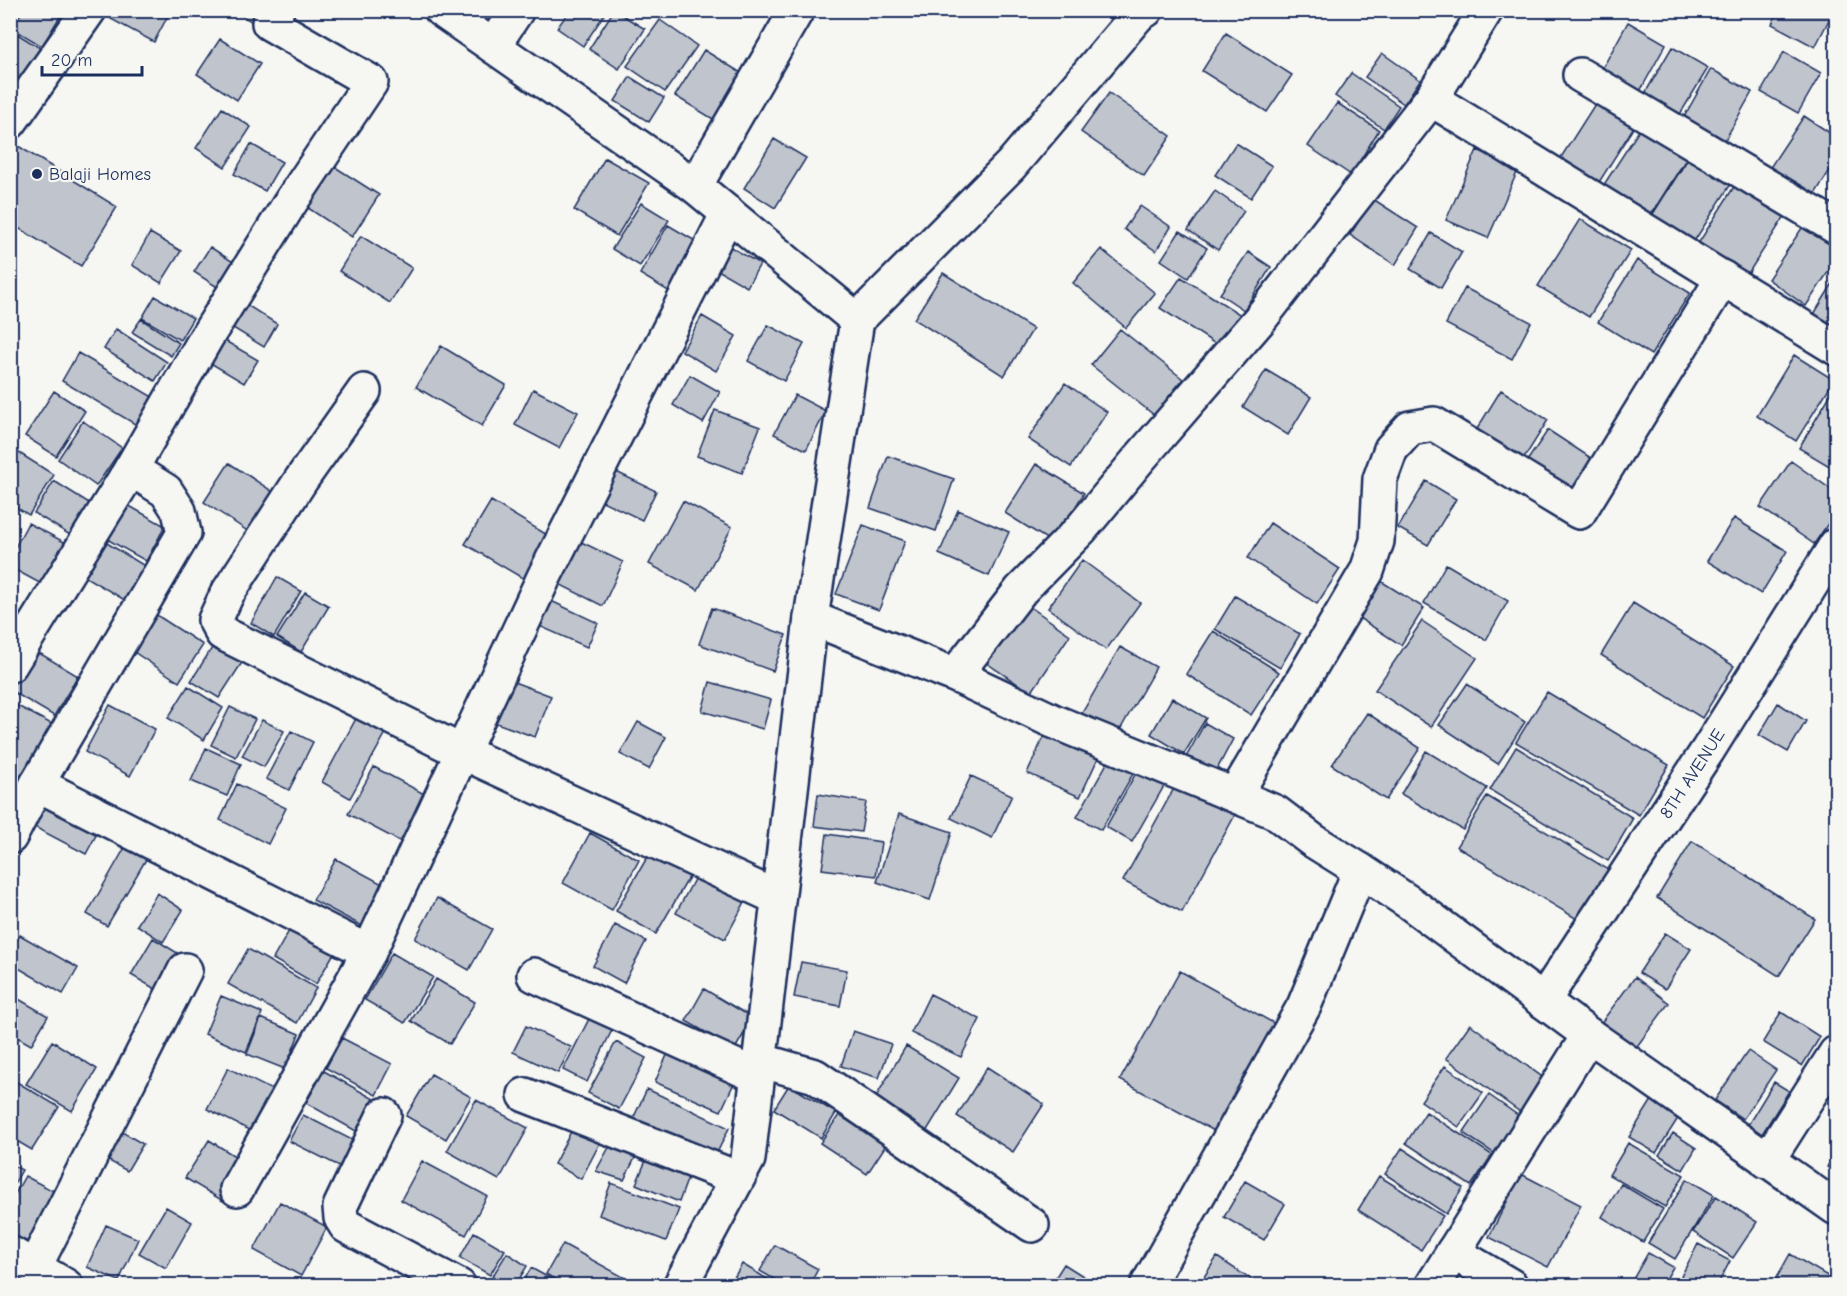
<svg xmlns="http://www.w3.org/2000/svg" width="1847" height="1296" font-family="'Comic Neue',sans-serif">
  <rect width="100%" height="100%" fill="#f6f6f2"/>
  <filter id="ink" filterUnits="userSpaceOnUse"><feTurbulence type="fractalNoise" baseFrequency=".0167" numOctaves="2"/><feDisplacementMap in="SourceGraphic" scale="12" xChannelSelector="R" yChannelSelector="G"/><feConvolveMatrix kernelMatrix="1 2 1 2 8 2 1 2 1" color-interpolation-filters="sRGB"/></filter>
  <g filter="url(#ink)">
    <path fill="#c0c4cd" stroke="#1b2f5e" stroke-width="1.5" d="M23,10H64L42,46L12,28Z
      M116,10H171L154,42L111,19Z
      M234,10H264L255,24Z
      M570,10H598L604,15L583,46L557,28Z
      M614,10L645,29L619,69L589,49Z
      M1779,10H1834L1815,47L1772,24Z
      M660,20L697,46L665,92L627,66Z
      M1628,22L1666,44L1639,93L1601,71Z
      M11,30L40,48L14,89L10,87Z
      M1226,33L1292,75L1267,112L1202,71Z
      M220,39L260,64L237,100L197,74Z
      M1672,47L1708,68L1679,116L1644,95Z
      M704,50L751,79L723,125L675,96Z
      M1784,52L1821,73L1798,113L1761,92Z
      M1382,53L1420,80L1404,104L1365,77Z
      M1711,69L1752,92L1725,140L1684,117Z
      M1351,73L1399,106L1384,129L1335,96Z
      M630,77L664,98L649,122L615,101Z
      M1109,93L1171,136L1144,176L1081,132Z
      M1602,93L1640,117L1596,187L1558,162Z
      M1337,103L1379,130L1351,175L1308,146Z
      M222,108L251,127L225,167L196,148Z
      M1804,116L1836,137V161L1813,197L1769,169Z
      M1647,118L1693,148L1650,216L1603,186Z
      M774,139L806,158L775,208L744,188Z
      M10,141L117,207L81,266L10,223Z
      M1236,143L1272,166L1251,198L1215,175Z
      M251,144L282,162L265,191L234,174Z
      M1696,146L1738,173L1686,254L1644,228Z
      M1477,150L1519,168L1488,238L1446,220Z
      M605,158L649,183L617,236L574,210Z
      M335,167L379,195L352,237L308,208Z
      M1742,174L1792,205L1740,286L1691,255Z
      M1215,191L1244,211L1218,250L1188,230Z
      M1373,199L1418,228L1395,265L1350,235Z
      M641,203L669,220L640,266L612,249Z
      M1140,206L1171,227L1156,251L1124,229Z
      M1810,216L1836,234V260L1806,306L1768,279Z
      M1580,219L1631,250L1589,317L1538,286Z
      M668,225L704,246L675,295L640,274Z
      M1180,231L1207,248L1188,278L1161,260Z
      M150,233L181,251L161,283L132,265Z
      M1431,233L1462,252L1441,288L1410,269Z
      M361,236L412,268L390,303L339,271Z
      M729,246L760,264L747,287L716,269Z
      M210,247L241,267L225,292L194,272Z
      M1101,249L1155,293L1126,328L1073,283Z
      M1248,252L1271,267L1244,310L1220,294Z
      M1637,260L1690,293L1651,355L1598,322Z
      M943,273L1033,329L1004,376L914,319Z
      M1181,277L1244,317L1223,349L1160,308Z
      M1836,278V342L1808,324Z
      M1465,288L1531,322L1512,359L1446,324Z
      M155,296L193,318L180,340L142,318Z
      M239,300L277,324L264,347L225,323Z
      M702,316L736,336L716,371L682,351Z
      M141,319L179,343L171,356L132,332Z
      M768,325L804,344L784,381L748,361Z
      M116,329L167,362L155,381L104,349Z
      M1120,329L1183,379L1154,415L1091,365Z
      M220,338L258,360L244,383L207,361Z
      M441,346L506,385L482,426L416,387Z
      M78,353L156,399L140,427L62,381Z
      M1794,355L1834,380L1796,441L1757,416Z
      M1266,370L1311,397L1288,435L1243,407Z
      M690,375L720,392L703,423L673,405Z
      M1065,383L1107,412L1071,467L1028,439Z
      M1836,385V470L1799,448Z
      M533,389L578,412L559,448L515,425Z
      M1501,390L1548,420L1516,471L1469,442Z
      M54,391L85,411L56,456L25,436Z
      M795,395L826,411L806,450L774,434Z
      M715,410L760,427L742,473L697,456Z
      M83,421L122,448L96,486L58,459Z
      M1548,430L1594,460L1570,497L1523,467Z
      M16,451L54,475L29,515L10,504V460Z
      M888,456L954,479L936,531L870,508Z
      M1791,461L1836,493V512L1814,544L1760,507Z
      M229,463L284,499L258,538L204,502Z
      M1036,464L1084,493L1053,543L1005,513Z
      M608,468L656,491L642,520L594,497Z
      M54,481L94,506L75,538L34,513Z
      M1426,481L1456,499L1428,545L1398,528Z
      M491,501L549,536L524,579L465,544Z
      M683,501L732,527L698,590L649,564Z
      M124,503L165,526L146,561L105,538Z
      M958,510L1009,532L989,576L939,554Z
      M1734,518L1787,551L1761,594L1707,561Z
      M28,523L68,544L45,586L10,567V557Z
      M1270,523L1340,569L1317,604L1248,558Z
      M863,525L905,541L879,610L836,594Z
      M97,537L148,568L128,602L77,572Z
      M573,538L623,562L603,606L553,581Z
      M1082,560L1140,603L1106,650L1048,608Z
      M1446,564L1508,601L1486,640L1424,603Z
      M1371,575L1424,608L1401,645L1348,611Z
      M277,577L301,591L274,637L251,623Z
      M305,592L329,606L301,652L277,637Z
      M1235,596L1300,634L1280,668L1215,629Z
      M549,600L598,623L587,647L537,625Z
      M1022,601L1070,635L1031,693L982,660Z
      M1633,603L1734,666L1702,718L1601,655Z
      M712,608L786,635L773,671L699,644Z
      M155,614L203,645L179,682L131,650Z
      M1422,621L1477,658L1431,727L1375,690Z
      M1213,631L1279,672L1251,715L1186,674Z
      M217,640L245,658L219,698L191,681Z
      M29,647L78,676L54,716L10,690V678Z
      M1120,647L1156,667L1117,735L1081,715Z
      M506,679L551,696L535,737L491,721Z
      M710,682L771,700L763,729L702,711Z
      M1467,684L1525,722L1498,764L1439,725Z
      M188,686L223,708L204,740L168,718Z
      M1547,692L1669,765L1639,815L1516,742Z
      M1172,698L1206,718L1184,754L1151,734Z
      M10,702L61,729L25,795L10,787Z
      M1778,703L1806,721L1788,752L1759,735Z
      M110,705L155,729L130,776L85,752Z
      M230,707L255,719L236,757L211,745Z
      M359,713L388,729L350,798L322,782Z
      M1367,713L1420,748L1386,800L1332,765Z
      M262,720L284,731L264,767L242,756Z
      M638,722L666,737L649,769L620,754Z
      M1205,723L1233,739L1214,775L1185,759Z
      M291,731L313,742L289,790L266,779Z
      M1046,732L1099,756L1080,797L1027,773Z
      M1516,747L1633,818L1608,861L1490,790Z
      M206,748L241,764L227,796L191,781Z
      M1426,751L1487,788L1463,830L1401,794Z
      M1111,756L1135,770L1101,830L1077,817Z
      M1141,764L1168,779L1132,842L1106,827Z
      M374,767L428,796L403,843L348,814Z
      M971,776L1012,795L992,838L951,818Z
      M1177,783L1235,815L1182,912L1123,881Z
      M237,784L286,808L268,844L220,820Z
      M41,792L102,824L86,854L25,822Z
      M818,794L866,802L861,832L814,826Z
      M1487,796L1612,872L1582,922L1457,847Z
      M899,814L952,832L930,900L877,882Z
      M590,833L639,860L612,910L563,883Z
      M827,834L881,842L876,876L822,869Z
      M1692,841L1815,919L1779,976L1657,898Z
      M127,844L148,856L107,926L87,914Z
      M652,849L692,872L656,934L616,911Z
      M336,859L386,886L364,927L313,900Z
      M697,874L746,900L725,939L676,913Z
      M157,893L183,910L163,942L137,925Z
      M437,898L492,929L469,970L415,939Z
      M293,924L337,948L316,984L273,959Z
      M615,925L646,941L624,983L593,966Z
      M1665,933L1691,949L1665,989L1639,973Z
      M20,935L78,968L63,994L10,963V951Z
      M153,938L179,954L157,990L131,975Z
      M248,949L316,988L297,1023L228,984Z
      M392,953L433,977L405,1023L365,1000Z
      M801,962L847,970L840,1006L794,997Z
      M1180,971L1277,1025L1218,1133L1120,1080Z
      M1635,977L1669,1003L1632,1053L1598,1027Z
      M436,979L475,1002L450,1044L411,1021Z
      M704,989L753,1018L735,1049L686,1021Z
      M10,994L48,1016L31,1045L10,1033Z
      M930,994L980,1019L961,1057L911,1033Z
      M221,996L262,1013L246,1052L205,1034Z
      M1781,1012L1820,1037L1802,1066L1763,1042Z
      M261,1018L299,1034L285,1069L247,1054Z
      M589,1019L613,1028L587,1082L563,1070Z
      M1470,1024L1545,1079L1520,1112L1446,1058Z
      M526,1026L571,1047L558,1073L513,1052Z
      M853,1031L891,1044L879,1078L841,1066Z
      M342,1038L392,1064L376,1095L326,1068Z
      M52,1041L97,1069L72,1111L26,1084Z
      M616,1042L646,1058L619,1109L588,1093Z
      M906,1046L959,1078L926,1132L874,1100Z
      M1748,1051L1776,1070L1743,1119L1715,1100Z
      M668,1053L736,1079L721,1111L655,1082Z
      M1445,1066L1483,1093L1459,1127L1421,1101Z
      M987,1067L1044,1104L1013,1152L957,1116Z
      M228,1068L274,1091L253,1132L207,1109Z
      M324,1071L374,1099L356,1131L306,1103Z
      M431,1074L471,1097L446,1139L406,1116Z
      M15,1081L59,1107L32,1150L10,1137V1088Z
      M1774,1082L1789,1091L1760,1137L1746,1128Z
      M789,1085L836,1113L821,1138L774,1109Z
      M647,1089L729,1128L715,1157L633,1119Z
      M1489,1095L1526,1121L1501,1158L1463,1133Z
      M1655,1095L1682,1112L1656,1153L1629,1137Z
      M476,1100L528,1128L499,1180L447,1151Z
      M1426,1112L1492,1155L1471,1186L1406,1143Z
      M303,1115L362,1145L349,1171L289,1141Z
      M839,1115L886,1145L867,1174L820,1143Z
      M574,1126L601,1141L581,1179L554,1164Z
      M117,1129L143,1144L127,1171L102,1157Z
      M1673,1133L1696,1148L1683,1170L1659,1155Z
      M209,1140L246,1163L223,1201L185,1178Z
      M612,1142L640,1148L624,1180L596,1171Z
      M1628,1143L1684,1175L1665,1207L1609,1175Z
      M1402,1148L1463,1188L1446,1214L1385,1174Z
      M1836,1151V1172L1827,1167Z
      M647,1158L690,1172L679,1202L636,1184Z
      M422,1161L487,1196L466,1235L401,1200Z
      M10,1164L22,1170L10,1191Z
      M1521,1174L1581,1205L1548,1267L1489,1237Z
      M25,1176L57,1193L30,1243L10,1233V1203Z
      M1379,1176L1443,1216L1421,1250L1358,1210Z
      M1687,1179L1714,1195L1675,1259L1648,1243Z
      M1245,1181L1285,1204L1264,1240L1224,1217Z
      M611,1183L679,1209L666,1241L599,1215Z
      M1621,1184L1663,1209L1643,1242L1602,1217Z
      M1716,1196L1757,1222L1733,1258L1693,1232Z
      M280,1202L327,1227L301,1276L254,1250Z
      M166,1207L192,1222L166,1268L139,1253Z
      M106,1225L138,1239L119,1281L87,1267Z
      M474,1232L505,1250L490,1275L460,1258Z
      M563,1244L627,1279L623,1286H566L546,1274Z
      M1698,1244L1730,1261L1717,1286H1676Z
      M775,1245L818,1269L809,1286H786L760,1271Z
      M507,1253L527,1266L515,1286H495L489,1282Z
      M1648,1253L1673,1267L1662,1286H1629Z
      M1790,1254L1836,1281V1286H1772Z
      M1217,1257L1261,1286H1198Z
      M742,1264L779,1286H729Z
      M1064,1264L1099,1286H1050Z
      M531,1268L562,1285V1286H521Z
      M1461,1274L1478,1286H1453Z"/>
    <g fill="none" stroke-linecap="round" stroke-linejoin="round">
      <defs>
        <g id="minor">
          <path d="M441,10L695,186L857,320"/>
          <path d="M493,46L517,10"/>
          <path d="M1580,75L1836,227"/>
          <path d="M1431,99L1836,348"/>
          <path d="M10,122L89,10"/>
          <path d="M695,186L797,10"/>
          <path d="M364,391L301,480L227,594L215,620L222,633L462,752L778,898"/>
          <path d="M811,618L955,675L1053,721L1275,812L1312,840L1360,870L1304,1006L1147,1286"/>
          <path d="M10,665L131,469L206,338L290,203L371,82L269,23L277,10"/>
          <path d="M955,675L1021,590L1081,529L1139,459L1260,319L1431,99L1486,10"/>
          <path d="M37,784L369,952"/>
          <path d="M1235,795L1367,571L1377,541L1380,479L1391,449L1410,428L1434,424L1579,512L1723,278"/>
          <path d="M10,837L37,784L184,533L179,511L166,491L131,469"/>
          <path d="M1360,870L1410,903L1589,1035L1836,1208"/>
          <path d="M534,975L757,1076"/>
          <path id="s1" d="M1543,1001L1708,750L1836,545"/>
          <path d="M759,1060L815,1076L1032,1225"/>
          <path d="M525,1095L737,1178"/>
          <path d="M384,1115L340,1207L341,1218L346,1226L459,1286"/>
          <path d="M1767,1161L1836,1053"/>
          <path d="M237,1189L369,952L544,577L728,213"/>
          <path d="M1453,1252L1511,1286"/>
          <path d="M10,1253L66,1286"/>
          <path d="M35,1266L185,970"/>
          <path d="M680,1286L748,1159L811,618L857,320L1011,165L1138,15L1146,10"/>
          <path d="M1432,1286L1589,1035"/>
        </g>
      </defs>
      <use href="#minor" stroke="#1b2f5e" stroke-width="38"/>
      <use href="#minor" stroke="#f6f6f2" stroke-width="33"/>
    </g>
  </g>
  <circle fill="#1b2f5e" stroke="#f6f6f2" stroke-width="2" cx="37" cy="174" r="6"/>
  <g text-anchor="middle" stroke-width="4.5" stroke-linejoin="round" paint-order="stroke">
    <g font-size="18" fill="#1b2f5e" stroke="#f6f6f2" text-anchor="start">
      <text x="49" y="180">Balaji Homes</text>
    </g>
    <g font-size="18" fill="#1b2f5e" stroke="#f6f6f2">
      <text dy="6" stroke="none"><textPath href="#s1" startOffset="272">8TH AVENUE</textPath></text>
    </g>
  </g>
  <rect width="1847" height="1296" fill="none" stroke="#f6f6f2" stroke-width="36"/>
  <rect x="18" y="18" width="1811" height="1260" fill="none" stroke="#1b2f5e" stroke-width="2" filter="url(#ink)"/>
  <path d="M42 66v9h100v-9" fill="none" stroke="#1b2f5e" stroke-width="3"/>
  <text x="51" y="66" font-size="18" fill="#1b2f5e" stroke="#f6f6f2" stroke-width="4.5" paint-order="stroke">20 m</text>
</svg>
